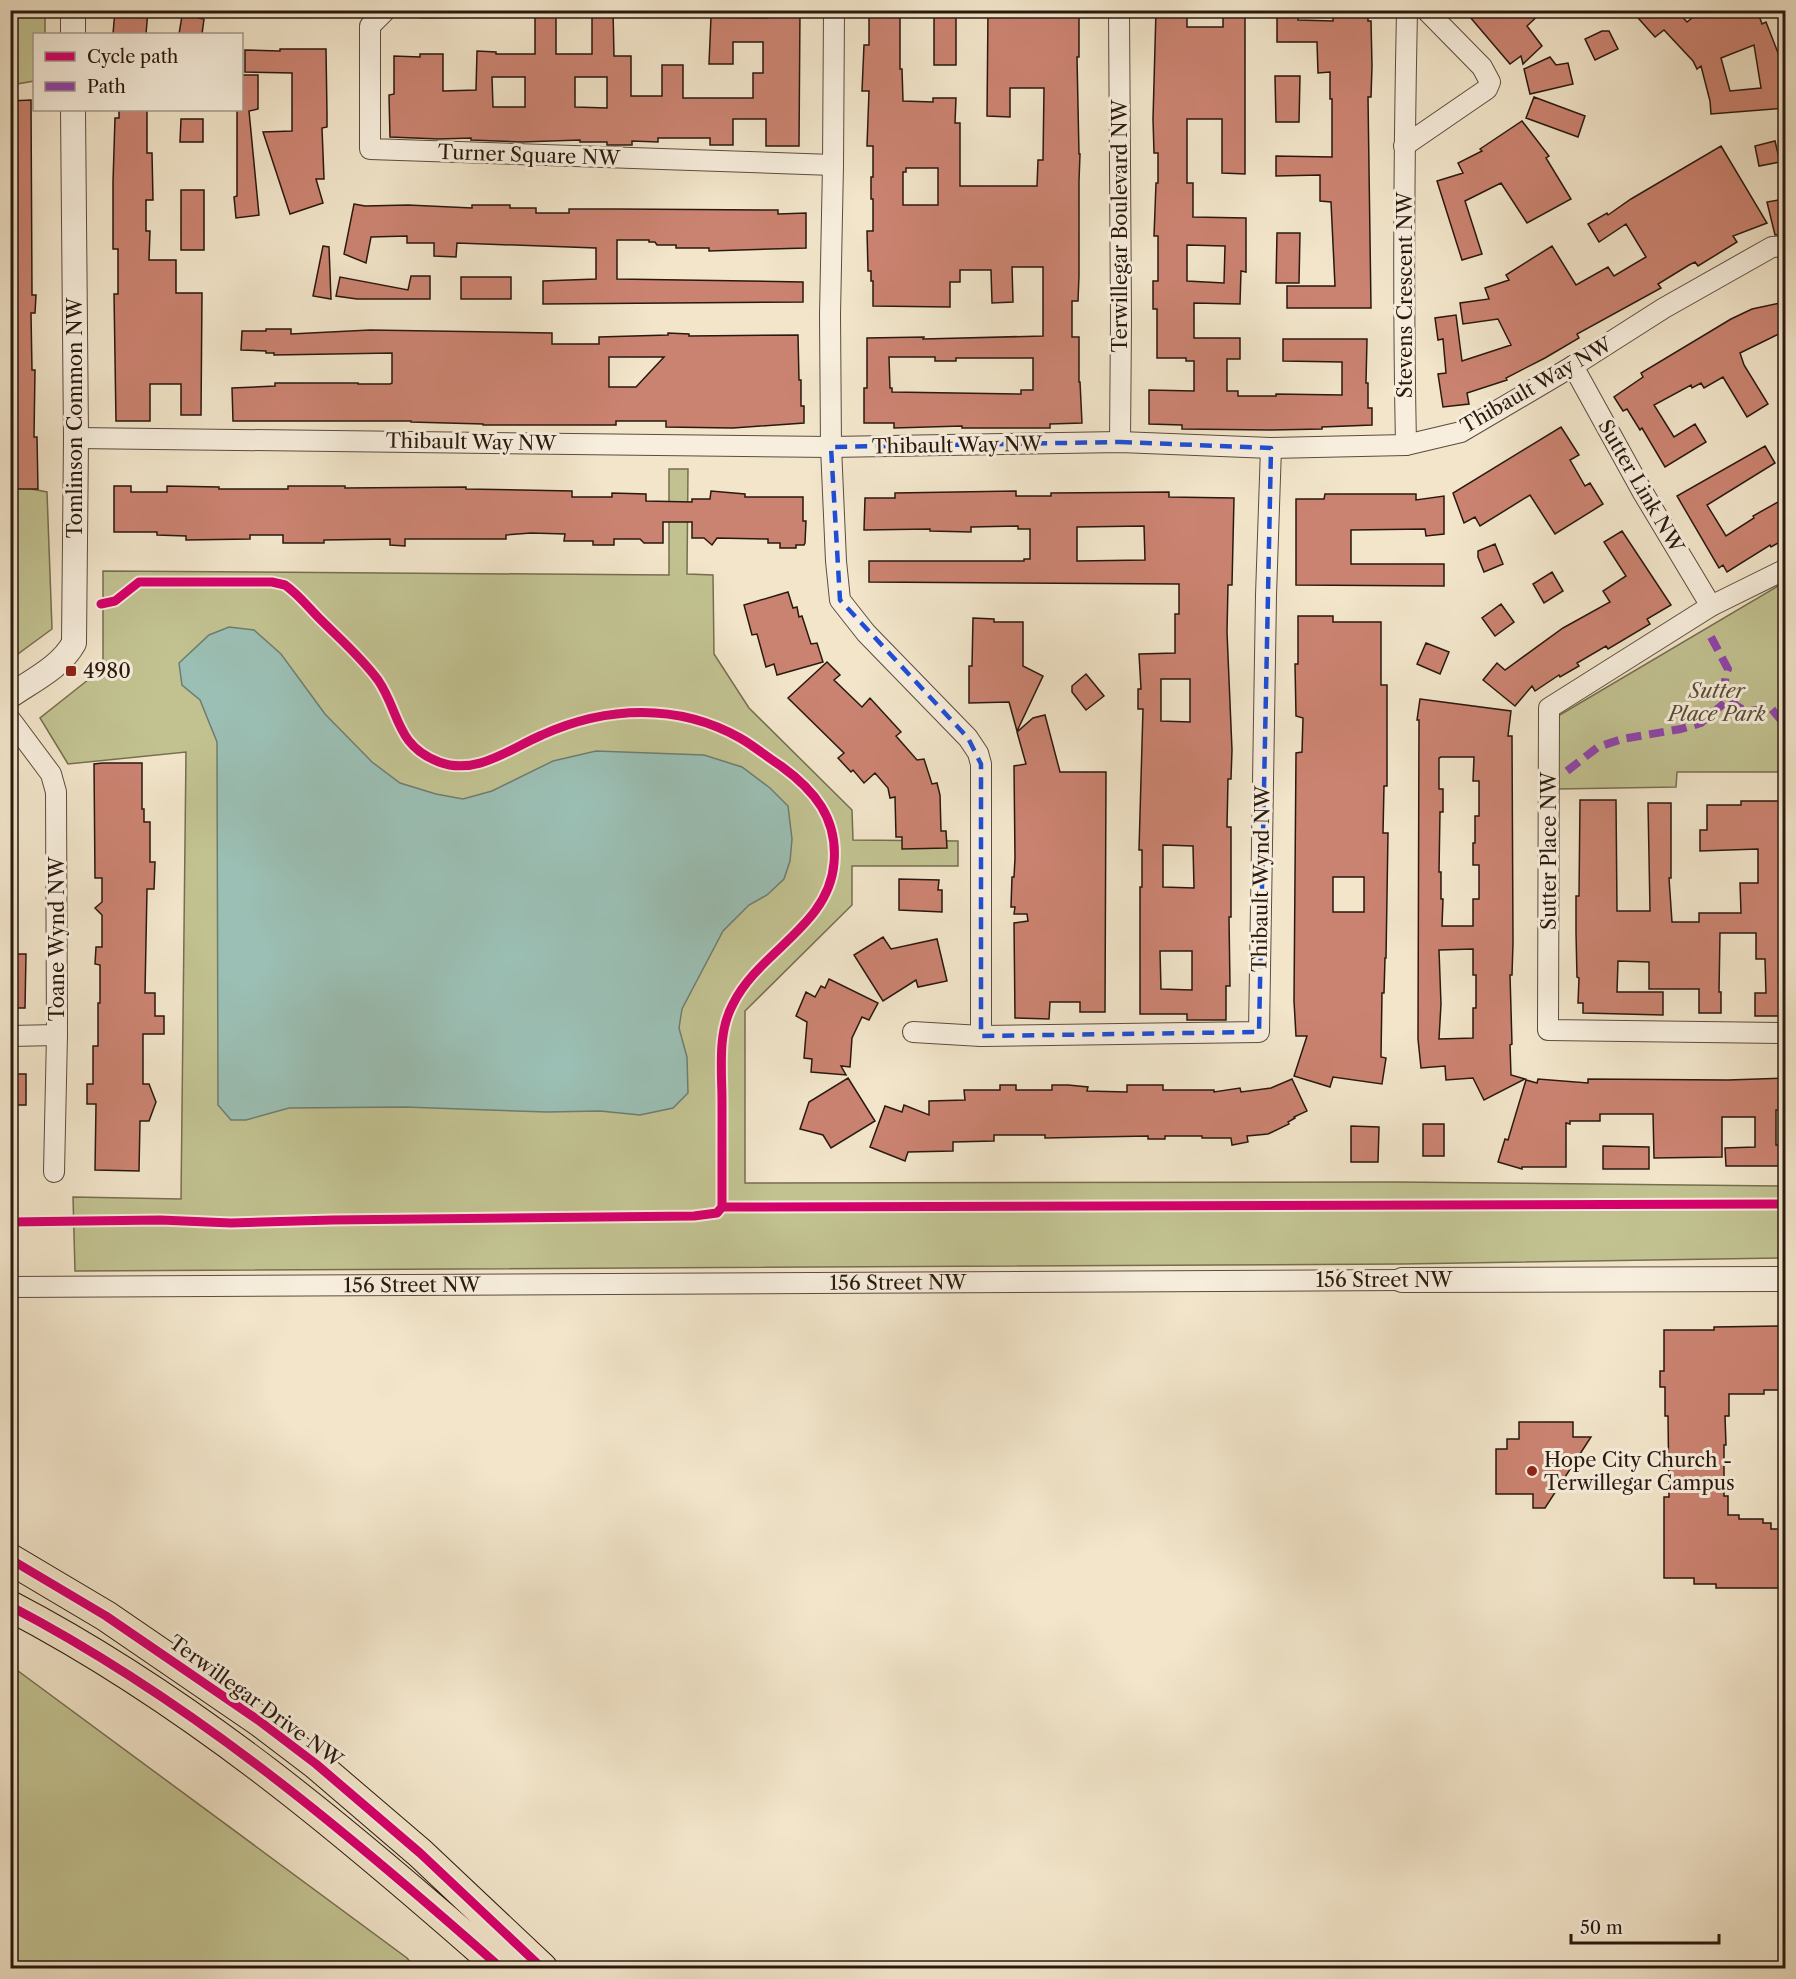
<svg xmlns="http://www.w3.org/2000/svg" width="1796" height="1979" font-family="'Libre Caslon Text',serif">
  <rect width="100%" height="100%" fill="#f2e5ca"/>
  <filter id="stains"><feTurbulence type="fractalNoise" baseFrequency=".00333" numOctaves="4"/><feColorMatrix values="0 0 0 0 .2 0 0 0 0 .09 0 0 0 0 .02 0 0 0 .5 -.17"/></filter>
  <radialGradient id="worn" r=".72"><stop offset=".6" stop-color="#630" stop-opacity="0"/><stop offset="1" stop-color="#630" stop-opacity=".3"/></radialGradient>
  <path fill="#c2c291" stroke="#766e50" stroke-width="1.5" d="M11,10L45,11V34H34V81L11,85Z
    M420,11H490V17L422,18L415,16Z
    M669,469H688L687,574L713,575L714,654L749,708L852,810L853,840L958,841V866H852V905L745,1011V1183L1396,1182L1785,1186V1258L1401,1264L75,1271L73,1197L181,1199L186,752L68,764L40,718L103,668V571L669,575Z
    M10,485L47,492L52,629L11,659Z
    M1785,582V772H1677L1676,787L1558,789V716Z
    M10,1665L407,1958L415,1968H11Z"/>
  <path fill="#9bbfb4" stroke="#6e7d72" stroke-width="1.5" d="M229,627L254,630L281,654L325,714L372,762L400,783L436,794L463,799L492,791L553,761L596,751L704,755L742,767L770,788L788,806L792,839L790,861L784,879L767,895L749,905L723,931L682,1009L679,1028L687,1057L688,1093L673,1108L640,1115L600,1111L547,1112L405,1107L289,1108L246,1120H231L218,1105L217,742L200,700L182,685L179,663L209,635Z"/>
  <path fill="#cb8371" stroke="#2a190f" stroke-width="1.5" fill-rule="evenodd" d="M115,10H148L146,34H113Z
    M183,10H201L198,18L204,19L202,34H179Z
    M535,10H556V54H592V10H613L614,56H631V96H662V65H683V98H753V73H763V42H733V64H709L711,17L767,18V10H800L799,146H766V119H733V145H710V138H658V142L632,141V145H607V142H580V140L521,142L471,140V138L439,139L390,137L389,95L394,94V56L420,57V54H443V91L476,90L477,51L496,52V54H535ZM492,77H525V107H493ZM575,77H607V108L575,107Z
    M988,10H1079V57H1077L1079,154H1080L1079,181V276L1078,301H1072V337H1079V382H1080L1082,423L1050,424V428H962V426L894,428V423H864V388H867V338L924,337L923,339L1043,336V267H1012L1013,302L992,303L991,270H960V282H950V307L873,306V281H871V271H868L867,231H873V199H871V177H873V146H867L869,91H862L864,45H869V14H900V69H902L903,101L933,102V98H956L955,123H960V186H1037L1038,160H1043L1044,88H1010V117L987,116ZM906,168H938V205H903V172H906ZM889,357H935V361H956V358H1033V390H1021V394L892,392V388H890Z
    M1156,10H1187V27H1223V10H1245V174L1222,173V119H1187V183H1193V217L1246,218V272L1241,271L1240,304L1194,303V338H1240V359H1227V391H1238V396H1276V394L1342,395V362L1283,361V339H1367L1366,383H1368V408H1372V425L1322,427V429L1271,430L1182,429V425L1149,424V390L1194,391V361H1186V358H1157V309H1153V281H1158V236H1154L1156,183H1158V153H1154L1153,119ZM1187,245L1225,246L1224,283L1187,281Z
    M1277,10H1298V20L1333,21V10H1368V21H1371L1372,66L1371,97H1368L1371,308H1287V286H1335L1331,202L1320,201V175L1276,176V156L1332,157V99H1330V72L1318,73L1317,42H1277Z
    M1464,10H1544L1527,26L1542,46L1523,64L1521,56L1510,64Z
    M1631,10H1676L1687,22L1702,10H1757L1762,24L1766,22L1780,58L1785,57V108L1711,114L1710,101L1701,66L1697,69L1693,61L1664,30L1655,37ZM1754,45L1761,88L1730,91L1721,58Z
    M934,16L956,17V65H934Z
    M1602,31H1609L1618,49L1595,60L1585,39Z
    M280,49H326L327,114V127L322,128L324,179H316L323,203L290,214L263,132L292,131V73L245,72V50L280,51Z
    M1550,57L1556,65L1568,63L1573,84L1530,94L1524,69Z
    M242,75H258V109L249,111L259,215L236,218L234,197L237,196V110H242Z
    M1275,76H1300L1299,122H1276Z
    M1534,97L1585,116L1578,137L1526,118Z
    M31,100L32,295H36L35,313H31L32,370H35L34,437H37L38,489H10V101Z
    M119,110H147V153H152L153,200H146V231H150L149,260H176V293H202L201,415H181V384H150V421H116L114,294H118V249H113V182L115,118H119Z
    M181,119H203V142H180Z
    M1522,121L1549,156L1546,158L1571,199L1527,223L1501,183L1465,201L1482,254L1462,260L1437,181L1463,173L1458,163L1482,151L1480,149Z
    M1775,141L1780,162L1759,166L1755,146Z
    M1721,146L1767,223L1733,236L1737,242L1698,266L1695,262L1689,265L1658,284L1661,288L1577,334L1579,338L1545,358L1506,378L1507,380L1467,393L1469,404L1443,407L1438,374L1446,373L1443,339L1438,340L1435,318L1456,315L1462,361L1511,345L1498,319L1463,324L1460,303L1489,299L1485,288L1509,280L1506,275L1552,246L1576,285L1608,267L1614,276L1646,257L1626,224L1599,242L1588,224L1607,213L1608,215L1631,199Z
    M181,190H204V250H181Z
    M1785,199V234L1775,235L1767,202Z
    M354,204L365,206L408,205L472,208V205H510V208H536V213H569V209H617L778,210V214L806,213V248L709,251V248H676V245H657L655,242H649V240H617V279L803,282V302L543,304V281L596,279V248L457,243L456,257L434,256V243H407V236L371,237L366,263L344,254Z
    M1277,233H1300L1299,283H1276Z
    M323,246L329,247L331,299L313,296Z
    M411,276H430V299H357L336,296L340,277L408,290Z
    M461,277H511V299H461Z
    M1785,302V331L1740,353L1744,365L1768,404L1747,417L1723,377L1704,388L1701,383L1692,388L1691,385L1654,405L1674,437L1695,424L1706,442L1665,467L1642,428L1640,430L1627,409L1623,411L1614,397L1643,377L1641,373L1731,319L1752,309Z
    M266,329H291V334L370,330L552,333V344H599V337L668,335V333L689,334V336L798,335L799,380H801V406H804V423L733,428L666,427V421H616V425H483V424L411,422V421H233L232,388L275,386V383H358V384H390L392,383V353L274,355V353H266V351L241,350L242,331H266ZM609,357H664L636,387H609Z
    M1561,427L1579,455L1570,460L1585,486L1590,483L1603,504L1555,534L1530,495L1480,526L1475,517L1464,523L1453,493Z
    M1765,446L1775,463L1707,505L1726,536L1754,518L1753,516L1785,498V539L1771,547L1770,545L1727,572L1723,565L1719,568L1677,496Z
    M114,486H131V492H167V486L219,487V489H288V486H345V488L466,487V489L572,491V497H612V493L646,494V501L692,502V499H710L711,491L745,494V497H803V521H806L805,543L804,545H796V548H780V543H768V539L717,538L712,545L704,538H692V522H663V543H644L640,539H614V545H593V541H564L565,534L531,533L506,535V539H405V546L390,545V539L324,540V543H283V535H250V539L186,540V536L157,535V532H114Z
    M1016,491V496H1051V493L1169,492V497L1234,498L1232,585H1228L1227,632L1232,750L1231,779H1228L1227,827H1231V917H1229L1230,986H1226V1020H1187V1014H1140V887H1142V850H1139L1143,709H1138V689H1141L1139,654L1175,653V614H1179V584L869,582V561H1024V559H1030V529H1018V526L971,527V532L930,531V529L864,530L865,498H895V493ZM1144,526L1145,560L1077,561V527ZM1161,679H1190V722L1161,721ZM1163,845L1193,846L1194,888L1163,887ZM1160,951H1192V990L1161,989Z
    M1325,494H1416V500L1444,496V534L1426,536L1425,529L1351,530V564H1444V586L1296,585V499H1324Z
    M1622,531L1671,605L1647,619L1650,624L1608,649L1606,646L1577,663L1579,666L1560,677L1559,675L1535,691L1532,686L1515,706L1483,680L1497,663L1505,670L1563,628L1610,602L1603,591L1626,576L1604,542Z
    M1495,544L1503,564L1484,572L1478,557V551Z
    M1552,572L1563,591L1544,603L1533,584Z
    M788,592L793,608L797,607L799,617L802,616L811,644L817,643L823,662L777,675L774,664L766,667L757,634L752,635L744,605Z
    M1501,604L1514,622L1495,636L1482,618Z
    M1298,616H1333V622H1381V685H1387V786H1384L1383,833H1388L1386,958H1385L1384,993H1382L1381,1057L1386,1058L1382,1084L1333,1077L1330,1087L1294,1076L1307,1036H1296L1294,1001L1296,753L1302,752L1303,718L1296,716L1295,664H1298ZM1333,877H1364V912H1333Z
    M973,618L994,619V622H1023V666L1043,676L1017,731L1009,702L969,703V666H972Z
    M1426,643L1449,652L1440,674L1417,664Z
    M827,662L840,675L834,680L862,707L870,698L901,732L896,736L917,760L924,759L932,784L937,783L940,795L941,831H946L947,848L902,849V837H896L895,797L890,798L888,788L875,773L864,783L853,770L851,772L838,758L844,753L788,698Z
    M1086,674L1104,696L1086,710L1072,692V686Z
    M1420,699L1511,711L1508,736H1512L1513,943L1512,975H1510L1512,1044L1510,1045L1511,1075L1525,1079L1484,1100L1473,1078L1446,1080L1445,1066L1421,1068L1418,1039L1419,720H1417ZM1441,757H1474L1473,781H1479V816H1475V843H1473V865H1479V899H1473V926H1442L1443,899H1441V872H1439L1440,812H1443V789H1439V758ZM1473,949V975H1476V1008H1473V1038L1439,1039L1441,1004L1439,950Z
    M1045,715L1060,772H1106L1105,1012H1080V1002H1050L1049,1019L1015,1018L1014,923L1028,921L1027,914H1014L1015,907H1011L1012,877H1014L1015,858L1014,766L1026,764L1017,732L1033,718Z
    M103,763H142V809H144V822H150V862H155L154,889H147L145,993H155V1016H164V1034H143V1084H149L156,1102L149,1121H140L139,1171L95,1170L96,1104H87V1084H93V1046H98V1003H100V965L95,964L96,947H102V915L95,908L102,902V878H95L94,764Z
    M1580,800H1616L1617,911H1650L1648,803H1671V878H1669L1672,922H1699V913H1741L1740,883H1758V849L1700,851V830H1707V805H1741V801H1785V1016H1755V993H1766L1765,959H1756V933H1720L1719,992H1721V1013H1699V989H1649V962L1618,961L1617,992H1663V1015L1583,1013V1003H1578L1579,978L1577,977L1576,933V896H1579Z
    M899,879L939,880L938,890H942V912L899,910Z
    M883,937L891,949L937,939L947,981L918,987L916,980L883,1001L854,955Z
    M10,954H26L25,1008H10Z
    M829,979L878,1003L869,1020L862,1017L852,1038L850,1067L841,1066L846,1075L811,1072L812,1059L804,1058L807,1022L796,1016L806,992L815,997L821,986L825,988Z
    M10,1074H26V1105H10Z
    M848,1078L875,1121L831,1148L823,1135L800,1129L809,1102Z
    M1785,1078V1110H1776V1145H1785V1166H1726L1725,1148L1755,1147V1117H1722V1157L1654,1158L1653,1114H1600V1121H1570V1124L1566,1123V1167H1522V1169L1498,1162L1505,1139L1508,1140L1526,1080L1537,1083L1538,1079L1588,1083V1079L1728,1080Z
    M1292,1079L1307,1111L1294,1117L1295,1118L1288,1122L1289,1124L1268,1134L1247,1136L1248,1142L1232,1145L1231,1138H1202V1136H1165V1139H1148V1136L1045,1138V1135H994V1141L953,1142V1151L908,1152L905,1161L870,1147L885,1106L902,1112L904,1105L929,1115V1101L965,1100L964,1090H1000V1085H1016V1090H1052V1085H1068L1088,1087L1087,1091L1127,1092V1085H1163V1090H1214V1092L1240,1088L1241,1092L1271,1088Z
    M1423,1124H1444V1156H1423Z
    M1351,1126L1379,1127L1378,1162H1351Z
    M1603,1146L1649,1147V1169H1603Z
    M1785,1326V1390H1764V1394H1729V1416H1725L1726,1445H1724V1496H1728V1515H1739V1519H1763V1523H1771V1529H1785V1588H1716V1584H1694V1578H1664V1497H1669L1668,1416H1665V1387H1660V1371H1664V1330H1714V1327Z
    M1519,1422H1573V1437H1591L1545,1508H1533V1494H1496V1449H1507V1439H1519Z"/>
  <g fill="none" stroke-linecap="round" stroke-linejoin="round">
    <defs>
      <g id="minor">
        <path d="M386,10L370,26V149L833,165"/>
        <path d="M834,10L833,165L830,315L831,447L836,561L840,600L866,633L968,738L978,753L981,764V1036L1259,1032L1266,595L1271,448"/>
        <path d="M1119,10L1121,319L1120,442"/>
        <path d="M1404,146L1487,89L1490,82L1482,67L1426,10"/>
        <path d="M1573,366L1642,491L1711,606"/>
        <path d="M76,438L831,447L1120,442L1271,448L1406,445L1461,432L1573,366L1664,308L1772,247L1786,246"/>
        <path d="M1406,445C1403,300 1404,155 1407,10"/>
        <path d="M1786,569L1711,606L1549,708L1548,1030L1786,1033"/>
        <path d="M10,719L51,774L56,792L57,1035L54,1172"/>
        <path d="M913,1032L981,1036"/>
        <path d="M10,1036L57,1035"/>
        <path id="s1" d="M10,1287L1402,1280"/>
      </g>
      <path id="tertiary" d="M73,10V34
        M10,696C33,680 61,667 74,643L76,438L73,110
        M1402,1280L1786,1279"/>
      <path id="primary" d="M10,1559L106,1616L258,1720L316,1764L420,1853L542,1968
        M10,1606C192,1701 348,1833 501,1968"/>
    </defs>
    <use href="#minor" stroke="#5c4c3e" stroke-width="22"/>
    <use href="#tertiary" stroke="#5c4c3e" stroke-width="26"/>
    <use href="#primary" stroke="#2a190f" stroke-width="32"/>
    <use href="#minor" stroke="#f7eedd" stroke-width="20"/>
    <use href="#tertiary" stroke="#f7eedd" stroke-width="24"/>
    <use href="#primary" stroke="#f2e5ca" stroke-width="30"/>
    <path stroke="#8e44ad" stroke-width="8" stroke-dasharray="15 8" stroke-linecap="butt" d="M1711,637L1728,669C1721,684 1727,702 1742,709C1751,713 1762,709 1770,707L1786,726
      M1567,771L1598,747L1622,739L1681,729L1701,723L1729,699"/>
    <defs>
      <path id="cycleway" d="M101,604L115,601L139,582H272L285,585C298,594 309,608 321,620C340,639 362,658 378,680C400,712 395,745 439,762C476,776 509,749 542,735C606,706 678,703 740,738C754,746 767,757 781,766C814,790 838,818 834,863C829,926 759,951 733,1004C717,1033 722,1070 722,1102C722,1137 722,1172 722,1207
        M10,1222L160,1220L231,1223L332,1220L694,1216L717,1213L722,1207L1786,1204
        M10,1559L106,1616L258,1720L316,1764L420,1853L542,1968
        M10,1606C192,1701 348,1833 501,1968"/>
    </defs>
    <use href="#cycleway" stroke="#f7eedd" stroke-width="13"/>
    <use href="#cycleway" stroke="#d6006c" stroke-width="9"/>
  </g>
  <path fill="none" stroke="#1d4ed8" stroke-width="4.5" stroke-dasharray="12 8" stroke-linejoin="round" d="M1120,442L1271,448L1259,1032L981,1036V764L968,738L840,600L831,447Z"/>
  <g fill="#8f2418" stroke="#f7eedd" stroke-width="2">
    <rect x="65" y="665" width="12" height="12" rx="3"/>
    <circle cx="1532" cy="1471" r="6"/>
  </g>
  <g text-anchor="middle" stroke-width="6" stroke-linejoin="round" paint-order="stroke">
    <g font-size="20" fill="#2a190f" stroke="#f7eedd">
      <text transform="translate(529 155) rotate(2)" y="7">Turner Square NW</text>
      <text transform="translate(1120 226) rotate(-90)" y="7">Terwillegar Boulevard NW</text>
      <text transform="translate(1405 295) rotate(-90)" y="7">Stevens Crescent NW</text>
      <text transform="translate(1536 385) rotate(-30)" y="7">Thibault Way NW</text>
      <text transform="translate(75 418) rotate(-90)" y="7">Tomlinson Common NW</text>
      <text transform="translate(471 442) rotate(1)" y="7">Thibault Way NW</text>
      <text transform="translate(957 445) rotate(-1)" y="7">Thibault Way NW</text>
      <text transform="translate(1641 486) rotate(60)" y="7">Sutter Link NW</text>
      <text transform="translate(1549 851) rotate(-90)" y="7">Sutter Place NW</text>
      <text transform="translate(1261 879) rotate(-89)" y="7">Thibault Wynd NW</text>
      <text transform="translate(57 939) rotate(-90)" y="7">Toane Wynd NW</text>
      <text x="1384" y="1287">156 Street NW</text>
      <text dy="7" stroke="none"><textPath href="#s1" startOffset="888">156 Street NW</textPath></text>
      <text dy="7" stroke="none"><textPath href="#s1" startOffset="402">156 Street NW</textPath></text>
      <text transform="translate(256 1701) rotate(36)" y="7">Terwillegar Drive NW</text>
    </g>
    <g font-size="20" fill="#2a190f" stroke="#f7eedd" text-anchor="start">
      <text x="83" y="678">4980</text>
      <text x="1544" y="1467">Hope City Church -<tspan x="1544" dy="23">Terwillegar Campus</tspan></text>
    </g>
    <g font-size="20" font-style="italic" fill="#584c36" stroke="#f7eedd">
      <text x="1717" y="698">Sutter<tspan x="1717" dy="23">Place Park</tspan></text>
    </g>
  </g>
  <rect width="1796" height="1979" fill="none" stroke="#f2e5ca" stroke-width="36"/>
  <rect x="12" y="12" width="1772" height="1955" fill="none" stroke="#2a190f" stroke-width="3"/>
  <rect x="18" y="18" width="1760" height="1943" fill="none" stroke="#2a190f" stroke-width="1.5"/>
  <rect x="33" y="33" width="210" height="78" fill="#f7eedd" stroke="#a5998b" stroke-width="1.5"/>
  <rect x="45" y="52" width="30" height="9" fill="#d6006c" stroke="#a5998b" stroke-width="1.5"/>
  <text x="87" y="63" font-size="18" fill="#2a190f">Cycle path</text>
  <rect x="45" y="82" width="30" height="9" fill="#8e44ad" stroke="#a5998b" stroke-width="1.5"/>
  <text x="87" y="93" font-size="18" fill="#2a190f">Path</text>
  <path d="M1571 1934v9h148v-9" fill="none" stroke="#2a190f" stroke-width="3"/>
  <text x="1580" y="1934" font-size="18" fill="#2a190f" stroke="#f7eedd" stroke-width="4.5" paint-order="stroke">50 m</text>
  <rect width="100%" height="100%" filter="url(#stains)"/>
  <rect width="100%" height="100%" fill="url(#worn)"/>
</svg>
